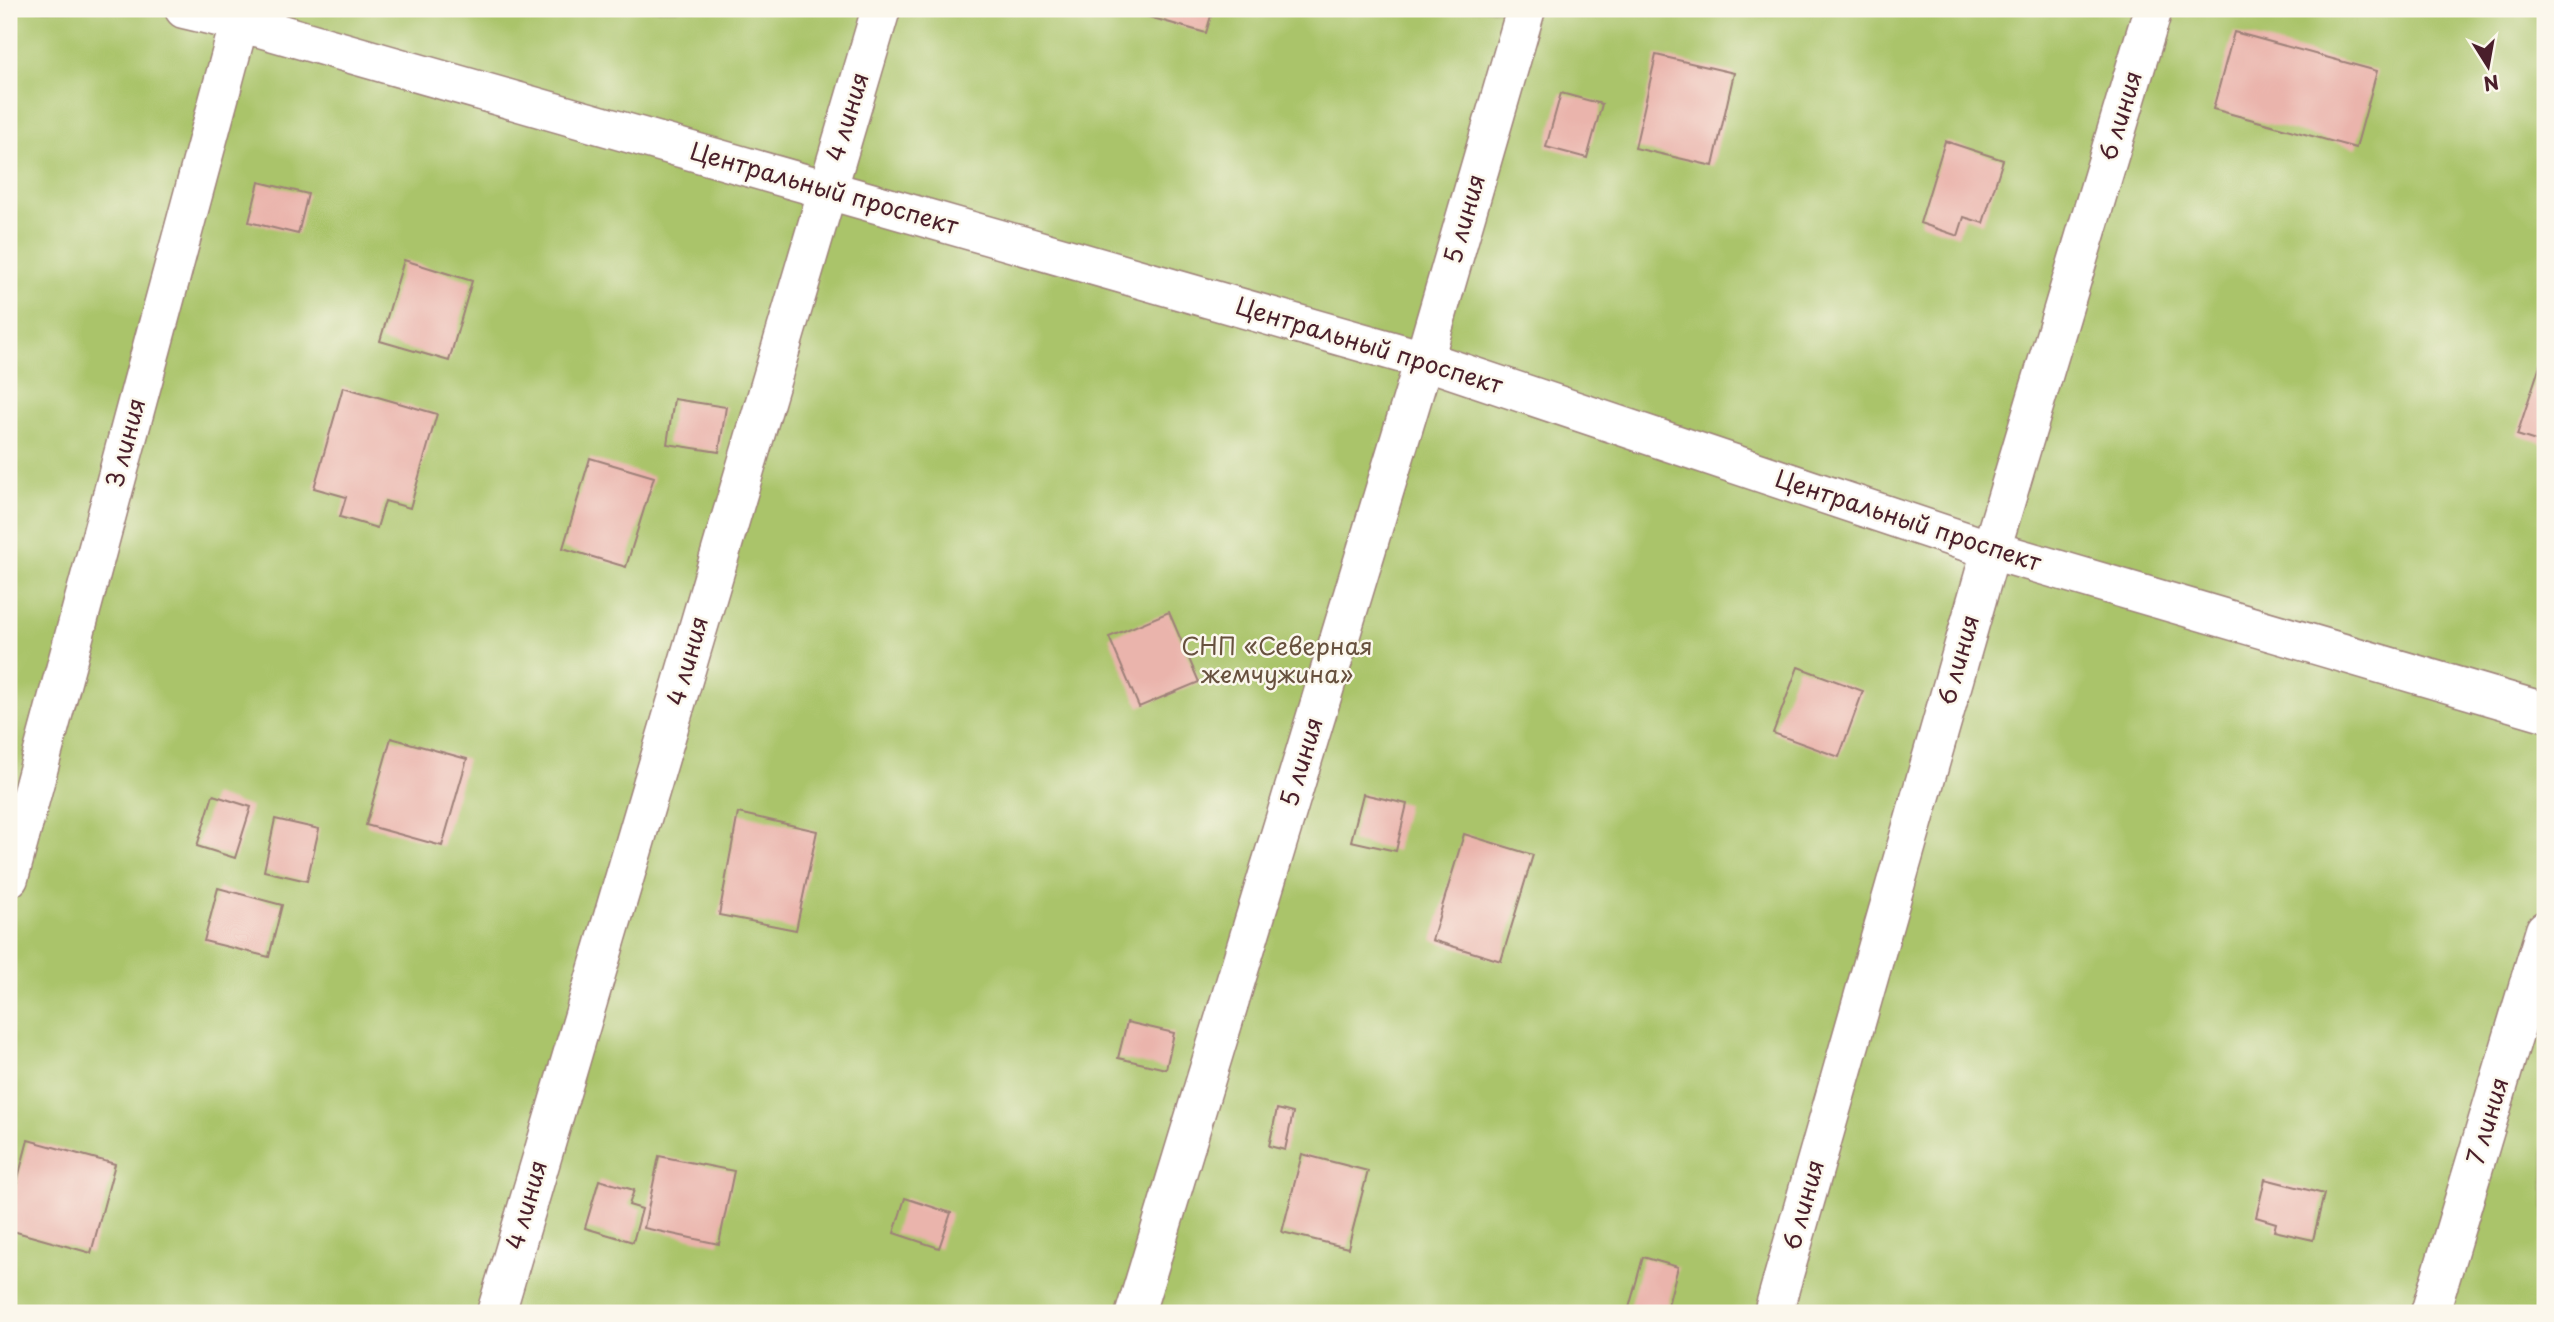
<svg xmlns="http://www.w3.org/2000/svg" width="2554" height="1322" font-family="'Playpen Sans',sans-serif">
  <rect width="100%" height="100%" fill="#fbf7ec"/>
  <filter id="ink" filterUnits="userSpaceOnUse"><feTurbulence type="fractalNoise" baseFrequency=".0143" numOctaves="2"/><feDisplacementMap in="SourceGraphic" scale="14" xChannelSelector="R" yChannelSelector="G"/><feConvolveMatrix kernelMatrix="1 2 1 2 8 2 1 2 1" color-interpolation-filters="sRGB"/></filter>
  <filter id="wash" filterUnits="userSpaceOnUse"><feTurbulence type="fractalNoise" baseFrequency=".00686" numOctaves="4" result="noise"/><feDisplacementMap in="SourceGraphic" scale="28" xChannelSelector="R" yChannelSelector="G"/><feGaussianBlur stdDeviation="1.57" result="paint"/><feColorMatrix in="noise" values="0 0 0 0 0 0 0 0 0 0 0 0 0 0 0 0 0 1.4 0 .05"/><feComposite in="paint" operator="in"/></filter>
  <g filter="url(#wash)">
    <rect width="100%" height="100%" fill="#f2e3c7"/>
    <path fill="#aac46a" stroke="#7a724a" stroke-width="2" d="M9,9H2545V1313H9Z"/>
    <g id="blocks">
      <path fill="#eab4ac" d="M1137,9H1213L1206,33L1135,13Z
        M2234,32L2377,71L2356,148L2213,109Z
        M1656,55L1734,73L1713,166L1635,148Z
        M1561,93L1602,104L1587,158L1546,147Z
        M1945,141L2003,160L1983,223L1964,217L1958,236L1920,223Z
        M259,182L308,194L298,234L249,222Z
        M404,260L472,281L449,361L380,341Z
        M2543,356L2545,357V444L2517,435Z
        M343,387L437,414L410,508L385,501L377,528L340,517L346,497L314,488Z
        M674,399L726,407L719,452L667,444Z
        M590,458L654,477L626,567L563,548Z
        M1169,612L1199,682L1139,707L1109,637Z
        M1798,667L1863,691L1839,757L1773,733Z
        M391,738L467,759L442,846L366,825Z
        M1363,794L1407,804L1396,851L1351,841Z
        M213,795L251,807L235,858L197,846Z
        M738,813L817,831L796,930L719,915Z
        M275,819L319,829L307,881L264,871Z
        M1464,834L1533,855L1501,961L1432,940Z
        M218,888L282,905L269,957L204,941Z
        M1127,1022L1174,1033L1166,1069L1118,1058Z
        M1277,1109L1293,1113L1285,1150L1269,1146Z
        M28,1140L115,1164L91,1253L9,1230V1212Z
        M1302,1154L1368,1171L1348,1248L1282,1232Z
        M659,1156L734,1171L719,1244L644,1228Z
        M2265,1179L2324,1194L2313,1240L2274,1231L2276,1223L2256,1217Z
        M599,1180L634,1190L629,1205L642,1209L633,1242L585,1228Z
        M905,1198L951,1213L939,1248L894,1233Z
        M1643,1257L1678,1267L1666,1313H1648L1629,1308Z"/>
    </g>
  </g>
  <g filter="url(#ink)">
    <use href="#blocks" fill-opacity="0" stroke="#9e8179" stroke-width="2"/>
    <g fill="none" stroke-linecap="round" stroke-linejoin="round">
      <defs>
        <path id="street" d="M184,9L239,22L1424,360L1991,550L2545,712
          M9,878L243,9
          M496,1313L881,9
          M1135,1313L1424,360L1526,9
          M1773,1313L1991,550L2153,9
          M2430,1313L2545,930"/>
      </defs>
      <use href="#street" stroke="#9e8179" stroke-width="41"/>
      <use href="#street" stroke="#fff" stroke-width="38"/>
    </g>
  </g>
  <g text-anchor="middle" stroke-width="5" stroke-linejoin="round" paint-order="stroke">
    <g font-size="24" fill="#4a1f2b" stroke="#fbf7ec">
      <text transform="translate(2121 116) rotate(-73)" y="8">6 линия</text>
      <text transform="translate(848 117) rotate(-73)" y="8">4 линия</text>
      <text transform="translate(824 189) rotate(16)" y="8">Центральный проспект</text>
      <text transform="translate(1465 219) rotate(-74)" y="8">5 линия</text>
      <text transform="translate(1369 346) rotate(17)" y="8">Центральный проспект</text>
      <text transform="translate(126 443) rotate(-75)" y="8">3 линия</text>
      <text transform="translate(1908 521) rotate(18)" y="8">Центральный проспект</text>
      <text transform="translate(1959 660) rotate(-74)" y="8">6 линия</text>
      <text transform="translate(688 661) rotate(-74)" y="8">4 линия</text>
      <text transform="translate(1302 762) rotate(-73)" y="8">5 линия</text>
      <text transform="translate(2488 1121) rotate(-73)" y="8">7 линия</text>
      <text transform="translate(527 1205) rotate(-74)" y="8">4 линия</text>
      <text transform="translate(1804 1205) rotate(-74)" y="8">6 линия</text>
    </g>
    <g font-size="24" fill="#67513e" stroke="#fbf7ec">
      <text x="1277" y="655">СНП «Северная<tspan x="1277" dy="28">жемчужина»</tspan></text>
    </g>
  </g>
  <rect width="2554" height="1322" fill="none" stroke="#fbf7ec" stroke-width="35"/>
  <g transform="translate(2488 66) rotate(169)" stroke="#fbf7ec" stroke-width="5" paint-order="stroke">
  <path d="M0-5L12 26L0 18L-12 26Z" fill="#4a1f2b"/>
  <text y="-10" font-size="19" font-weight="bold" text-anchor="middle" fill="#4a1f2b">N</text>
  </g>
</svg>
